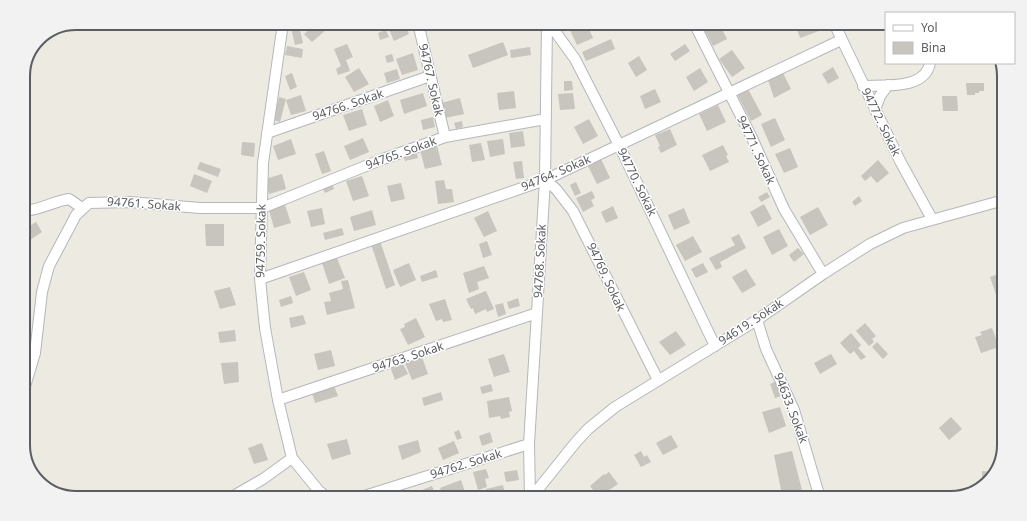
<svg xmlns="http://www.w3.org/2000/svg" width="1027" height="521" font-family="'Noto Sans',sans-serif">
  <rect width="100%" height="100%" fill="#eceae1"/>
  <path fill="#c8c4be" d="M318,23H334L312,42L304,34Z
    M398,23H404L409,34L394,41L388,27Z
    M579,23H586L593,38L577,45L569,28Z
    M715,23H719L727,39L713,46L704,29Z
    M795,23L816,24L819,31L800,38Z
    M299,26L303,43L295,45L291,28Z
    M386,30L389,37L380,40L378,33Z
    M611,39L615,49L586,61L582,52Z
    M503,42L508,55L473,68L468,55Z
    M347,44L353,57L346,60L350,71L338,75L336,69L341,66L334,49Z
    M685,44L690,51L675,61L670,54Z
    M287,46L303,49L302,58L285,55Z
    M530,47L531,55L511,58L510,50Z
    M732,50L745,68L732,77L719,59Z
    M413,53L418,70L402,75L396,59Z
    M392,54L394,61L387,63L385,56Z
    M639,56L647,70L636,77L628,63Z
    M833,67L839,78L828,84L822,74Z
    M359,68L369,84L354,92L345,77Z
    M700,68L708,82L694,91L686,77Z
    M397,69L400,79L387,83L384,73Z
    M292,73L297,87L290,90L285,76Z
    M783,73L791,89L774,98L768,80Z
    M564,81H572L573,90L564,91Z
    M966,83H984V91H979V93H975V95H967Z
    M655,89L661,102L645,109L640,96Z
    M748,89L762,115L751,121L737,94Z
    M514,91L516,108L499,110L497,93Z
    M423,93L427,106L404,114L400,100Z
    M573,93L575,109L560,110L558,94Z
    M301,95L306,111L291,115L286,100Z
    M942,96H957L958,111H943Z
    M279,97L286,99L280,122L273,120Z
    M460,98L464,114L445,118L441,103Z
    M388,100L394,116L380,122L374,106Z
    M718,105L726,122L707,131L699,114Z
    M362,109L367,125L349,131L343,115Z
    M433,117L435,127L423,130L421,120Z
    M775,118L785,140L771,147L761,124Z
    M589,119L598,136L583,144L574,127Z
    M462,121L463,127L456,129L454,123Z
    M670,129L677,145L661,153L658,147L660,146L655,135Z
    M523,131L525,146L511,148L509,133Z
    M363,138L369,152L350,160L344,146Z
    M291,139L296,154L278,160L273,146Z
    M503,139L505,154L490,157L487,141Z
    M242,142L255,143L254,157L241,155Z
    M481,143L485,160L472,162L469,145Z
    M723,145L728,155L726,156L729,162L710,171L702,155Z
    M437,146L442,165L425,169L420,150Z
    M790,148L798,167L784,173L775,154Z
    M416,150L418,158L405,161L403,154Z
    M324,151L331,171L322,174L315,154Z
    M601,159L610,178L597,184L588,166Z
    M878,160L889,173L877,183L871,176L865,181L861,176Z
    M522,161L524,178L516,179L513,162Z
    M200,162L221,169L218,177L197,169Z
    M194,174L212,181L207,193L190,186Z
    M282,174L286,189L269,194L265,179Z
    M362,176L369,196L353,201L346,181Z
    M444,180L446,189H452L454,202L438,204L435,181Z
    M576,182L581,193L575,196L570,185Z
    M332,183L334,189L325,193L322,187Z
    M401,183L405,199L391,202L387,186Z
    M592,191L595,198L591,200L594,206L583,212L576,198Z
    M767,192L770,197L761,202L758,197Z
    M859,196L862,201L855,206L852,202Z
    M764,204L772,219L758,227L750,212Z
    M285,205L291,223L274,228L269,210Z
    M613,206L618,218L606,223L601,212Z
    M818,207L828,225L810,235L800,217Z
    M322,208L325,224L311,227L307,211Z
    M684,208L690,223L674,230L668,215Z
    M372,210L376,225L354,231L350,217Z
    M488,211L497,231L484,237L474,218Z
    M36,222L42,232L30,240L23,230Z
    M205,224H224V246H206Z
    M342,228L344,235L325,240L323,233Z
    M779,229L788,246L772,255L763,237Z
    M739,234L746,248L720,262L722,267L716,270L709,258L735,245L731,238Z
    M693,236L702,252L685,261L676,245Z
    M380,241L395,285L386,289L371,244Z
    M487,241L492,255L483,258L479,244Z
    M798,248L804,254L794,262L789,255Z
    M337,258L345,278L329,284L322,263Z
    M409,263L416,280L400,287L393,270Z
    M703,263L708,272L696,278L691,269Z
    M484,266L489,278L477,282L479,289L469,293L463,273Z
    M746,269L756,285L742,293L732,277Z
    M436,270L438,277L422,282L420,276Z
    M304,272L311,290L296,296L289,277Z
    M1004,272V318L990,277Z
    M348,280L355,308L327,315L324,302L331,301L329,293L343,289L341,281Z
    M230,287L236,305L220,309L214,291Z
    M486,291L494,309L487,312L486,309L475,314L473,308L471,309L466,299Z
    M291,296L293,303L281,307L279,300Z
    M518,298L520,306L509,309L507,302Z
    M445,299L452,320L443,322L442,319L436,321L429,304Z
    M503,303L506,314L498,317L495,305Z
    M303,315L306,324L291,328L289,318Z
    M416,318L425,337L408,345L400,329L405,327L404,324Z
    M865,323L876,336L872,339L874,342L869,346L856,331Z
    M992,328L999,347L981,353L975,337L982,335L980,332Z
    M235,330L236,341L220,343L218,332Z
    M676,331L686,345L670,355L659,342Z
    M851,333L861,345L858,348L866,357L861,360L854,351L850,354L840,343Z
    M877,342L888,354L883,359L872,347Z
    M331,350L335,366L318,370L314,354Z
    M504,354L510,372L494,377L488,359Z
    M831,354L837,364L820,374L814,363Z
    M422,357L428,374L412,380L405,363Z
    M238,362L239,382L224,384L221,363Z
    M403,364L408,374L395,380L391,369Z
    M777,381L782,396L775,398L770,384Z
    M491,384L493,391L482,394L480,387Z
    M334,386L338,396L315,403L312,393Z
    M441,392L443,400L424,406L422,398Z
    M509,397L512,411L509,412L510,417L501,419L500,416L489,418L487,401Z
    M780,407L786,426L769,433L762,412Z
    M951,417L962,429L949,440L939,428Z
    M459,430L462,438L457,440L454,432Z
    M490,432L493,442L482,446L479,436Z
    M671,435L678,447L663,455L656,443Z
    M347,439L351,454L332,460L327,444Z
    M418,440L421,452L402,460L398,446Z
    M454,441L459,453L443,460L438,448Z
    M262,443L268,460L254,464L248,448Z
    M641,451L644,457L647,455L651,462L641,467L634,455Z
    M792,451L802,490L782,495L774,455Z
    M486,469L489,478L485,479L487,487L478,490L473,472Z
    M517,470L519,480L506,482L504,472Z
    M982,471L992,472V476L982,477Z
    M609,472L618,484L603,494L600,490L596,494L590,486L604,474L605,475Z
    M461,480L467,498H444L440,488Z
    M503,485L505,495L502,496L503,498H488L486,489Z
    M432,486L437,498H419L417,492Z
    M400,492L401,498H394L393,493Z
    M815,492L816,498H791V497Z"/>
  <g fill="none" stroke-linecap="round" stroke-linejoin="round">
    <defs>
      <path id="minor" d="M283,23L263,163L260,279L265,328L278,400L292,458
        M418,23L445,137
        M549,23L575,59L619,145L715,346
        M694,23L752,138L784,209L823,274
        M834,23L900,161L932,219
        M863,86C884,85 925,90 930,63
        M875,110L880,96L888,85
        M267,133L430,76
        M545,180L556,189L573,211L658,380
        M23,211C38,211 54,201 69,199L82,208
        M260,279L545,180L841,40
        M757,320L766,349L794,410L820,498
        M23,393L35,353L42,292L49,266L76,215L89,203L130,202L200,208H262L383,159L445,137L546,119
        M278,400L537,313
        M230,498L263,479L292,458L319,491L328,498
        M358,498L529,444
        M530,498L529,444L545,180L547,23
        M531,498L576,442L588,429L615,407L757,320L823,274L870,244L903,228L1004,200"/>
    </defs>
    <use href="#minor" stroke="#b4b7bb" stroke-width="12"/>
    <use href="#minor" stroke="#fff" stroke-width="10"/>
  </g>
  <g text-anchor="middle" stroke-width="3" stroke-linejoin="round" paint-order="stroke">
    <g font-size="12" fill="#5a5d61" stroke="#fff">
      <text transform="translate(431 80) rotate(77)" y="4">94767. Sokak</text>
      <text transform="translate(348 105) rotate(-19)" y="4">94766. Sokak</text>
      <text transform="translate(881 122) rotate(64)" y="4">94772. Sokak</text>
      <text transform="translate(756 150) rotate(65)" y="4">94771. Sokak</text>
      <text transform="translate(401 153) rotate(-20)" y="4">94765. Sokak</text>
      <text transform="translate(556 173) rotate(-23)" y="4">94764. Sokak</text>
      <text transform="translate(637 182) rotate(64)" y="4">94770. Sokak</text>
      <text transform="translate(144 204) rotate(4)" y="4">94761. Sokak</text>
      <text transform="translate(261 241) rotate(-89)" y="4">94759. Sokak</text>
      <text transform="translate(540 261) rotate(-87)" y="4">94768. Sokak</text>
      <text transform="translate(606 277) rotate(65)" y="4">94769. Sokak</text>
      <text transform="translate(751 322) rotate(-33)" y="4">94619. Sokak</text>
      <text transform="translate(408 357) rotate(-18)" y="4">94763. Sokak</text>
      <text transform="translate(791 408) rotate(69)" y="4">94633. Sokak</text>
      <text transform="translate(466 464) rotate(-17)" y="4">94762. Sokak</text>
    </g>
  </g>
  <path d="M0 0H1027V521H0ZM76 30H951A46 46 0 0 1 997 76V445A46 46 0 0 1 951 491H76A46 46 0 0 1 30 445V76A46 46 0 0 1 76 30Z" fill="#f2f2f2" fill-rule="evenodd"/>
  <path fill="none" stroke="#5a5d61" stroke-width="2" d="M76 30H951A46 46 0 0 1 997 76V445A46 46 0 0 1 951 491H76A46 46 0 0 1 30 445V76A46 46 0 0 1 76 30Z"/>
  <rect x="885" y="12" width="130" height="52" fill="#ffffff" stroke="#bdbec0"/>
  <rect x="893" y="25" width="20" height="6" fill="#ffffff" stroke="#bdbec0"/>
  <text x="921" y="32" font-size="12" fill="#5a5d61">Yol</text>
  <rect x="893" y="42" width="20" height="12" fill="#c8c4be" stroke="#bdbec0"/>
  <text x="921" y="52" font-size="12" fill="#5a5d61">Bina</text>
</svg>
